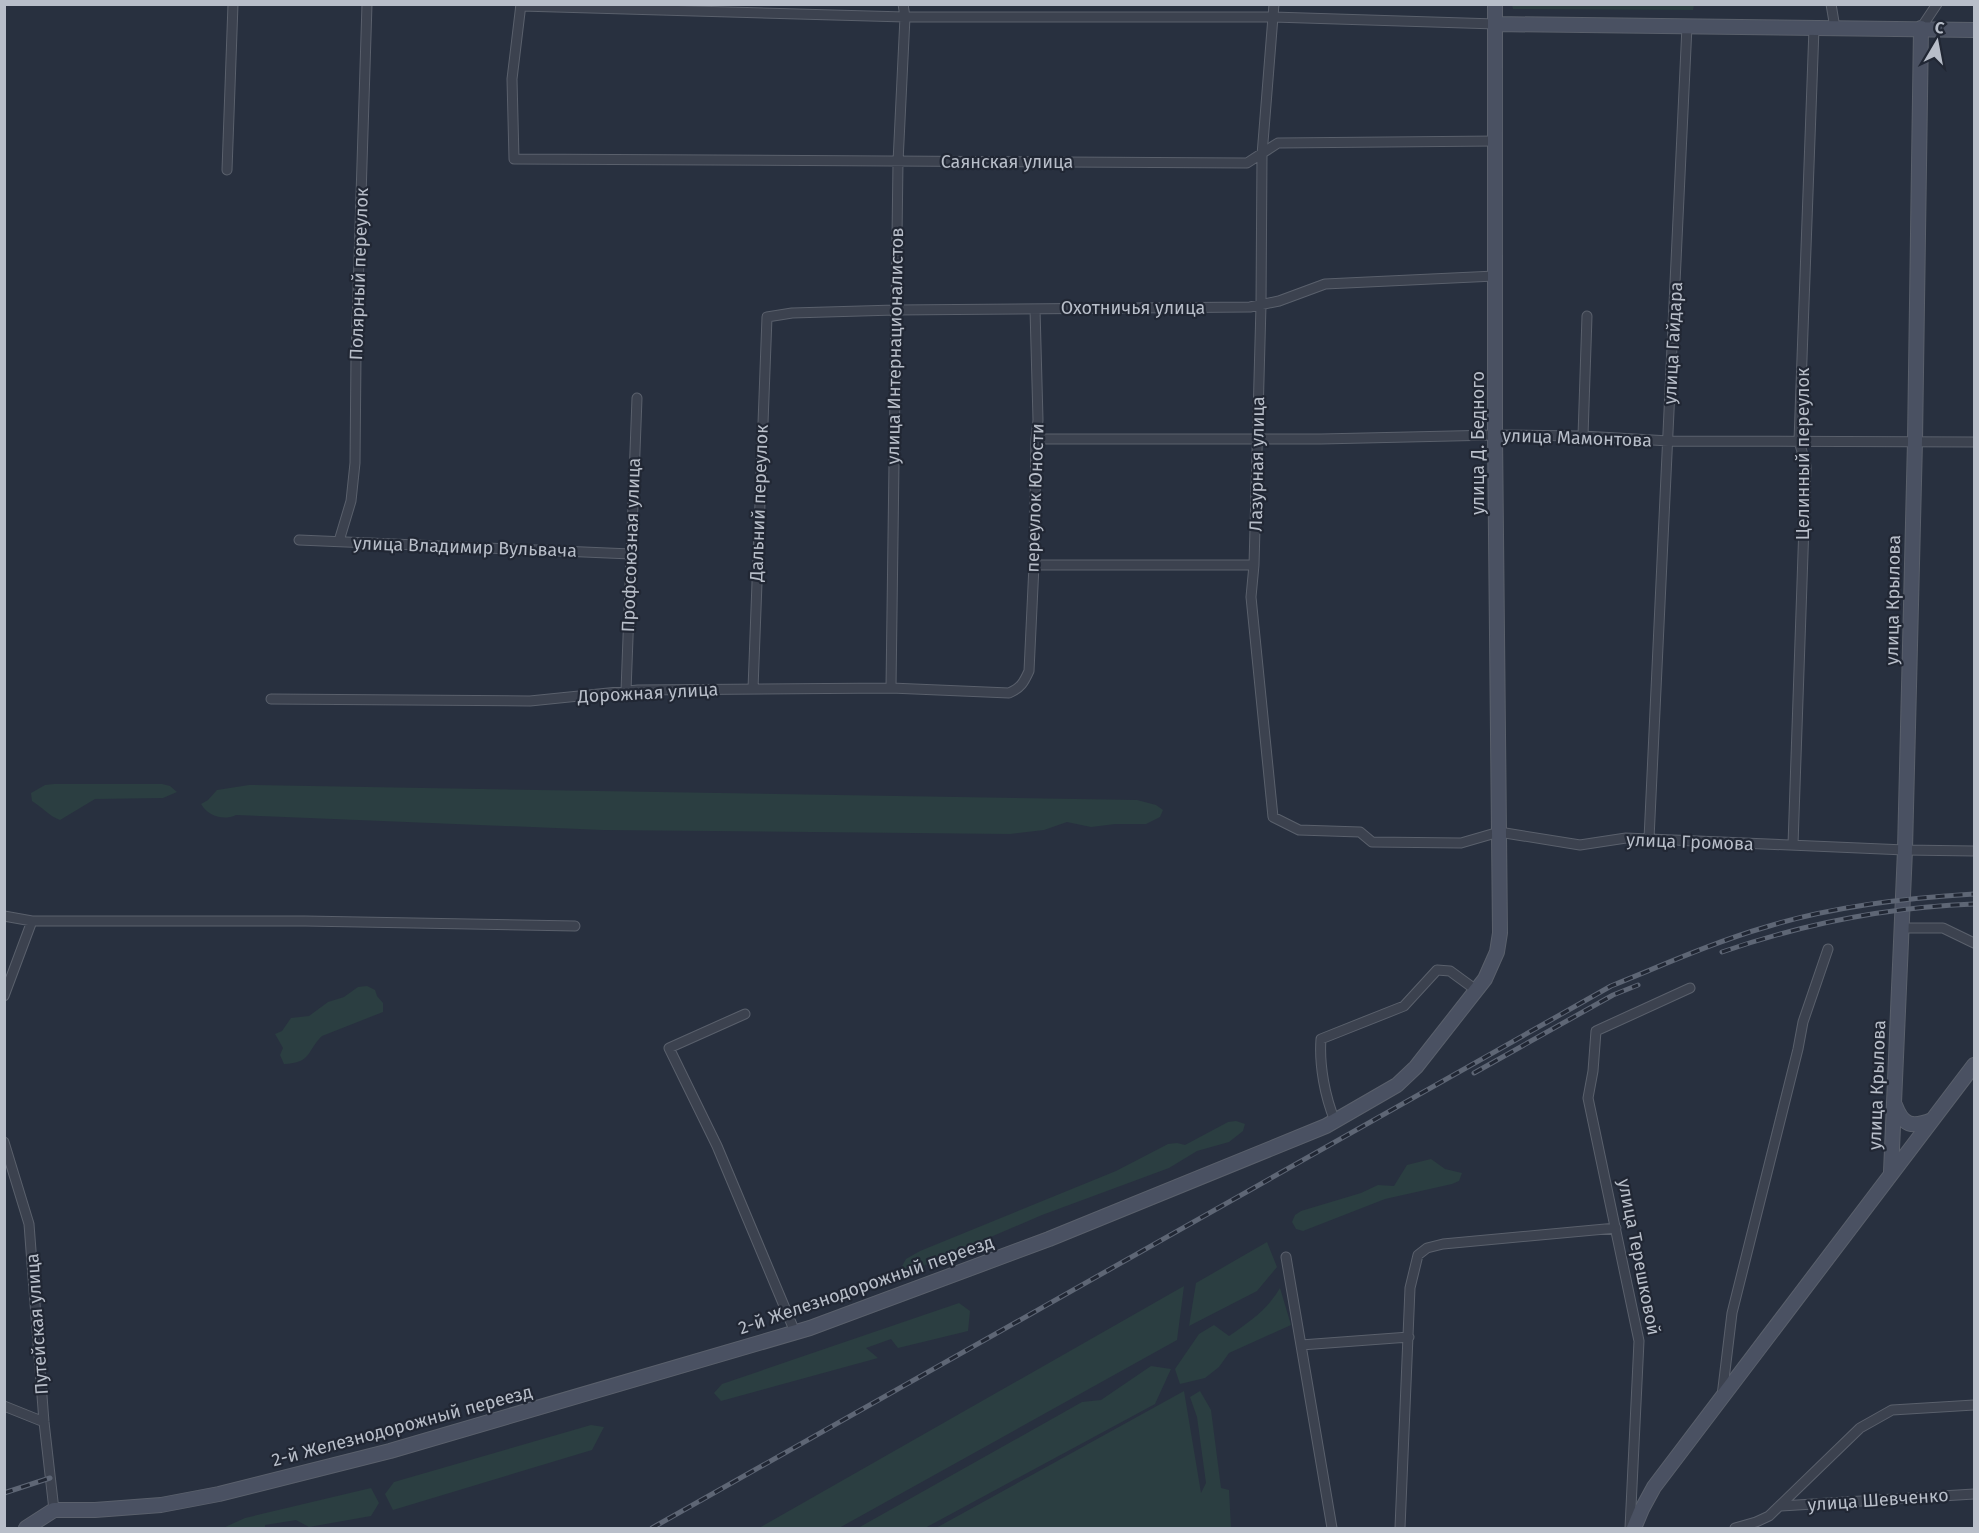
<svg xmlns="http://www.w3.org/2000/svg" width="1979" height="1533" font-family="'Fira Sans',sans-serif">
  <rect width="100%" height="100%" fill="#28303f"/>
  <path fill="#2b3e41" d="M1512,5L1694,4V5L1693,10L1513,9Z
    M54,784H162L170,786L177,792L163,798L95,799L60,820C49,816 42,807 32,801L31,793L45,785Z
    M249,785L1137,800L1156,805L1163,810L1160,817L1146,824H1115L1091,827L1067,822L1044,830L1010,834L603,830L236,815C223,821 208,816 201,804L208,800L217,790Z
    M367,986L375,990L377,996L383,1003V1012L322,1036C307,1050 312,1063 284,1064L280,1055L283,1048L275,1034L282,1031L291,1018L309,1016L328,1002L344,997L358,987Z
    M1236,1121L1245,1124L1243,1131L1229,1142L1197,1151L1169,1168L1042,1215L916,1269L908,1271L902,1266L906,1259L920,1251L1116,1171L1168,1144L1177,1143L1185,1145L1228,1122Z
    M1431,1159L1445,1169L1462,1173L1459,1181L1452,1184L1385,1199L1303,1231L1296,1229L1292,1222L1295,1215L1301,1211L1361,1193L1378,1185L1394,1186L1407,1165Z
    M1267,1242L1277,1267L1257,1291L1189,1326L1196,1283Z
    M1184,1286L1177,1340L839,1528H759Z
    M1280,1288L1291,1325L1229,1353L1219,1367L1205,1378L1180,1384L1175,1369L1199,1334L1214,1325L1229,1336C1249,1322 1267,1310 1280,1288Z
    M959,1303L970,1311L968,1331L898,1348L891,1339L866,1348L878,1358L721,1401L714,1393L722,1384Z
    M1151,1366L1171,1369L1155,1404L925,1528H858L1082,1402L1101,1400Z
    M1184,1391L1201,1493L1206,1483L1197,1417L1190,1397L1200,1391L1211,1410L1221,1488L1229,1490L1231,1528H936Z
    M591,1425L604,1427L592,1450L393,1510L385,1494L394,1482Z
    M371,1488L379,1503L371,1516L309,1527L296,1520L265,1525V1528H223L245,1518Z"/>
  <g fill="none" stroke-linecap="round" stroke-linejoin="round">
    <defs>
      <path id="street" d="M521,4L512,79L514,159L1247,163L1278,143L1496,141
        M1274,4L1262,155L1261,305L1254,565L1251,597L1273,817L1299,830L1360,832L1372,842L1461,843L1499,832L1580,845L1626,838L1905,850L1974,851
        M1831,4L1835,28
        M521,6L905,17H1273L1496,24
        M1921,28L1937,4
        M227,170L233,4
        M1583,436L1587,316
        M1036,439H1321L1495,435L1583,436L1669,441L1974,442
        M299,540L631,554
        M339,541L351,501L355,463L356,356L367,4
        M1034,565H1254
        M891,688L898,162L905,17L903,4
        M753,689L767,317L792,313L895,310L1250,307L1279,301L1325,284L1495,276
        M626,691L637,398
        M271,699L530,701L638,690L891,688L1009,693C1021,688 1024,682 1029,671L1034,565L1036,439L1038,420L1035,309
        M1649,839L1687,26
        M1793,845L1806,466L1799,441L1814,28
        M4,916L32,921L4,996
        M32,921H305L575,926
        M1902,928H1943L1974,943
        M745,1014L669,1048L717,1146L795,1332
        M1335,1121C1325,1097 1319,1065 1321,1039L1404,1006L1437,970L1450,971L1476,990
        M4,1142L29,1224L44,1422L54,1510
        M1286,1257L1332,1528
        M1301,1345L1409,1337
        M1722,1396L1732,1313L1798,1049L1803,1022L1828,949
        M4,1406L44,1422
        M1781,1506L1974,1494
        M1400,1528L1410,1288L1418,1255L1427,1248L1443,1244L1616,1228
        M1630,1528L1639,1341L1588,1098L1593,1071L1596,1031L1690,988
        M1735,1528L1756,1522L1769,1516L1860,1428L1892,1410L1974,1405"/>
      <path id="secondary" d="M1496,24L1974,30
        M1895,1105C1903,1126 1912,1128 1932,1120
        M1891,1172L1905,850L1915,441L1921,28
        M26,1528L54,1510H95L161,1505L219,1494L390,1451L810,1328L1049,1239L1326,1126L1397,1085L1416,1067L1485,979L1497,952L1500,933L1495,435V4
        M1634,1528L1642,1509L1654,1487L1974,1065"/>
    </defs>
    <use href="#street" stroke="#5a606c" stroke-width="11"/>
    <use href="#secondary" stroke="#5a606c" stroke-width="16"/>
    <use href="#street" stroke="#3c424f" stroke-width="9"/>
    <use href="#secondary" stroke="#4a5162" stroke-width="14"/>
    <defs>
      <path id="rail" d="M1722,952C1803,924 1888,907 1974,904
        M1474,1073L1613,995L1638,985
        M4,1493L50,1478
        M652,1528L1611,986C1661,966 1714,942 1766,927C1833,906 1905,898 1974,894"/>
    </defs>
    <use href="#rail" stroke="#5e6675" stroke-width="5"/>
    <use href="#rail" stroke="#212734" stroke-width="3" stroke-dasharray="9" stroke-linecap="butt"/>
  </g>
  <g text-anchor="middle" stroke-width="4.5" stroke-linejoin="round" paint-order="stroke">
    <g font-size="18" fill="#b8bec9" stroke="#212734">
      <text x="1007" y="168">Саянская улица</text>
      <text transform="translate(359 274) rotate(-88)" y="6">Полярный переулок</text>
      <text x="1133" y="314">Охотничья улица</text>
      <text transform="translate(1673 343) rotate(-87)" y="6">улица Гайдара</text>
      <text transform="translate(895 346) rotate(-89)" y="6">улица Интернационалистов</text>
      <text transform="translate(1577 438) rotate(2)" y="6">улица Мамонтова</text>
      <text transform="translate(1478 443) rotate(-90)" y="6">улица Д. Бедного</text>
      <text transform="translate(1803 454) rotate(-90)" y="6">Целинный переулок</text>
      <text transform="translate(1257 464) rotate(-89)" y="6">Лазурная улица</text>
      <text transform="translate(1035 498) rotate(-88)" y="6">переулок Юности</text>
      <text transform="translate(759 503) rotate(-88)" y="6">Дальний переулок</text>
      <text transform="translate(631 545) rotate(-88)" y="6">Профсоюзная улица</text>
      <text transform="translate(465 547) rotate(2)" y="6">улица Владимир Вульвача</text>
      <text transform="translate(1893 600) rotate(-89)" y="6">улица Крылова</text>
      <text transform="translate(648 693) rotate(-3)" y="6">Дорожная улица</text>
      <text transform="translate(1690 842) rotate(2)" y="6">улица Громова</text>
      <text transform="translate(1877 1085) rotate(-88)" y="6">улица Крылова</text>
      <text transform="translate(1639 1257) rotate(79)" y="6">улица Терешковой</text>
      <text transform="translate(866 1285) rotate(-19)" y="6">2-й Железнодорожный переезд</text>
      <text transform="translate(37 1324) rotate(-94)" y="6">Путейская улица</text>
      <text transform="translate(402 1426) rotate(-15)" y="6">2-й Железнодорожный переезд</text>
      <text transform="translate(1878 1500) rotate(-4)" y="6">улица Шевченко</text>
    </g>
  </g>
  <rect width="1979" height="1533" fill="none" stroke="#b8bec9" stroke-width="12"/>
  <g transform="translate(1937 42) rotate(10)" stroke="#212734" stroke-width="4.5" paint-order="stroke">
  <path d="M0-4.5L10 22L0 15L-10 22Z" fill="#b8bec9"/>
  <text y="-9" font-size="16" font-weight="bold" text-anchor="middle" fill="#b8bec9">С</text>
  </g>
</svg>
